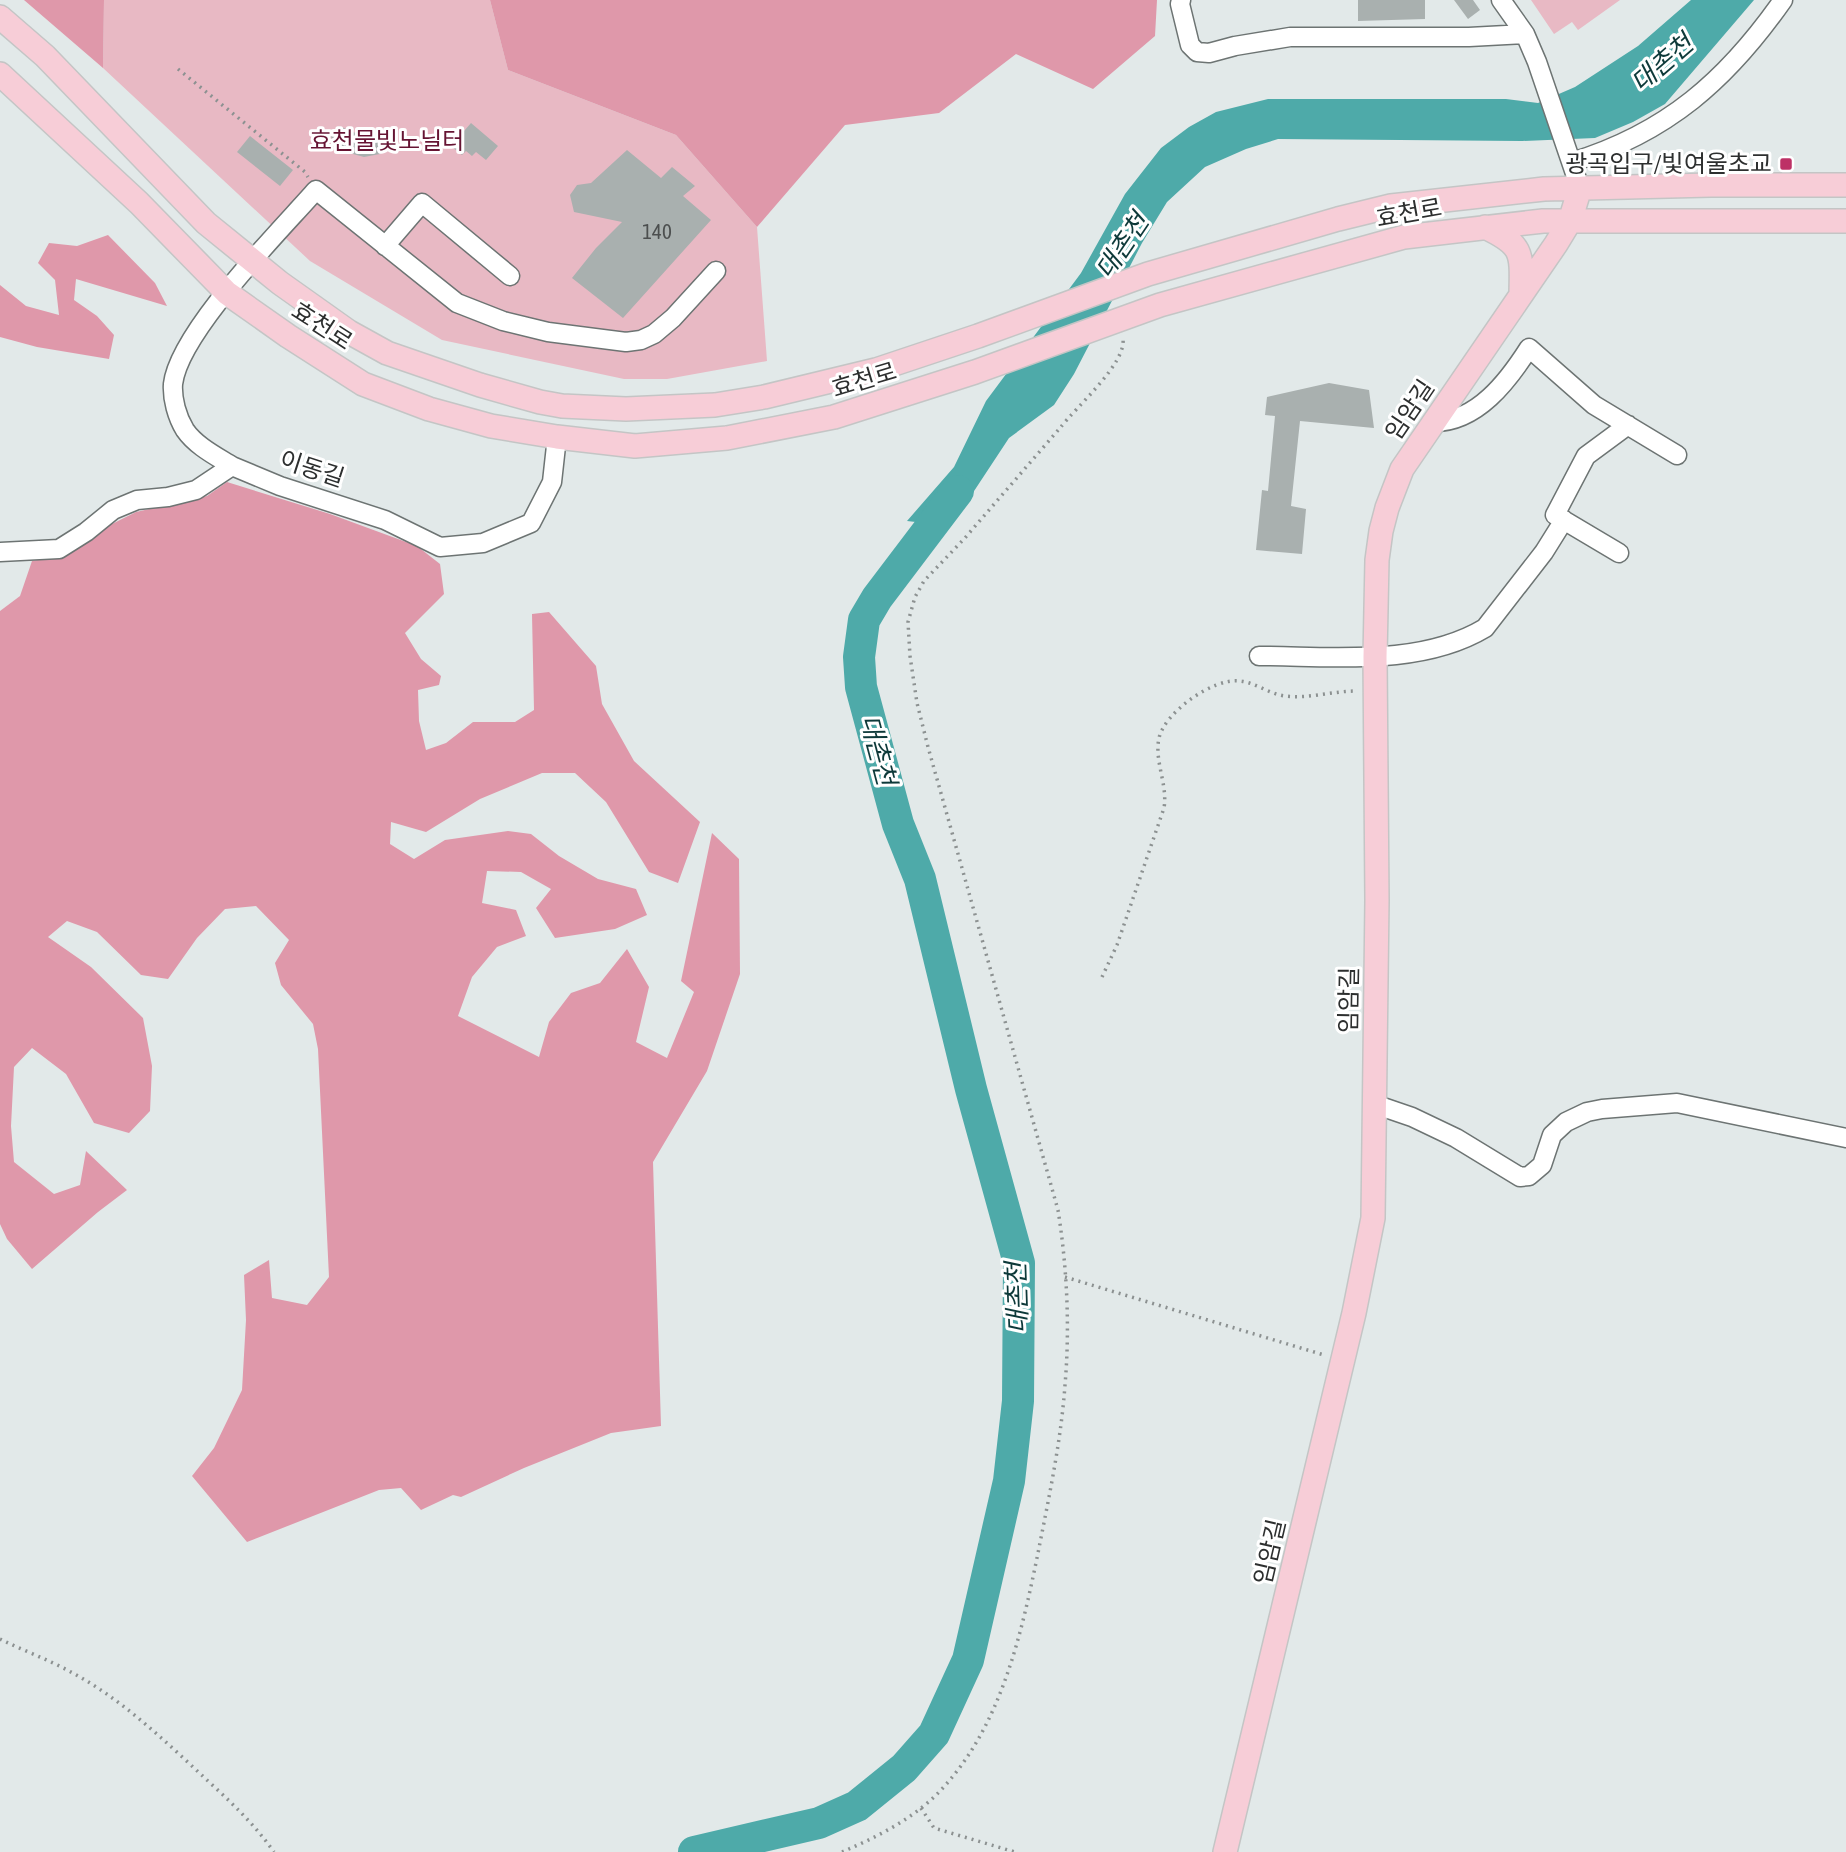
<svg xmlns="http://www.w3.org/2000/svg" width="1846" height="1852" font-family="'Asap Condensed','Noto Sans KR',sans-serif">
  <rect width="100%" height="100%" fill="#e2e9e9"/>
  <path fill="#e8b9c4" d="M104,0H490L508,70L676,135L757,227L767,361L667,379H624L442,340L310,261L103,68Z
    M1531,0H1620L1578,30L1572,22L1554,34Z"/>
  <path fill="#df98aa" d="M24,0H104L103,68Z
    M490,0H1157L1155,36L1093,89L1016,54L939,113L845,125L757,227L676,135L508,70Z
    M108,235L155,283L167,306L76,279L74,300L97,316L114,335L109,359L37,347L0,337V285L26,306L59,315L55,280L38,263L49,243L77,246Z
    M227,482L330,514L417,546L440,564L444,594L405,633L421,659L441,676L439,685L418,690L419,721L426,750L446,743L473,722H515L534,710L532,614L549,612L596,666L602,704L634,761L700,822L678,883L649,872L606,802L575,773H542L480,799L426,832L391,822L390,844L414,859L445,840L508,831L531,834L559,856L598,879L636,889L647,915L615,929L555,938L536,908L551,889L521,872L487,871L482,903L516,910L526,936L497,947L472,977L458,1016L539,1057L549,1022L571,993L600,983L627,949L649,987L636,1042L667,1058L694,992L681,981L712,833L739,859L740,974L707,1071L653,1162L661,1426L611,1433L524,1468L461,1497L453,1495L421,1510L401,1488L379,1490L247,1542L192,1476L214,1448L242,1390L246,1320L244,1275L269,1260L272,1298L307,1305L329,1277L318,1049L313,1024L281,985L275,963L289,940L256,906L225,909L197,938L168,979L141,975L97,932L67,921L48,937L91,967L143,1018L152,1066L150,1111L129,1133L94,1123L66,1074L32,1048L14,1067L11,1126L14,1162L54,1194L80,1185L86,1151L127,1190L98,1212L32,1269L7,1239L0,1224V611L20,596L32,561L68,554L108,526L136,512L207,496Z"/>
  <path fill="#4eaaa9" d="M1691,0H1754L1665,104L1633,122L1595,138L1522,141L1278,139L1246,149L1205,167L1167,202L1142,243L1074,374L1054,405L1009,438L951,526L907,521L954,467L986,401L1081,273L1125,194L1161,148L1189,127L1216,112L1268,99H1506L1538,103L1575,87L1638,46Z"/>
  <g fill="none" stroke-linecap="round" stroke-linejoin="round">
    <path stroke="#4eaaa9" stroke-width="32" d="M694,1852L819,1823L857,1806L904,1768L934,1734L968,1660L1009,1481L1018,1401L1019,1263L971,1089L920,879L898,824L861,687L859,657L864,620L877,598L958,491"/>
  </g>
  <path fill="#a9b0af" d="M1358,0H1425V19L1358,21Z
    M1454,0H1473L1480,10L1468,19Z
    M471,123L498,146L486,160L476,152L472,156L466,151L462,155L451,146Z
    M339,126L358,134L379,136L383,142L384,149L380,154L364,157L342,151L335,147L330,134Z
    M250,136L293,170L280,186L237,152Z
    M627,150L661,178L672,167L695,186L683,196L711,220L623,318L572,278L596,248L622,222L574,212L570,195L577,185L591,183Z
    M1329,383L1369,390L1374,428L1300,421L1291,506L1306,509L1302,554L1256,550L1262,490L1268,491L1275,416L1265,415L1267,397Z"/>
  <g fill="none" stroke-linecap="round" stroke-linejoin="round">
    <defs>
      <path id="minor" d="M1181,0L1180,4L1190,45L1197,52L1209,53L1235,46L1290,37H1469L1525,34
        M1501,0L1525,34L1537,62L1580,188
        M1572,162C1667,133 1727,80 1783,0
        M385,246L422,203L510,276
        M1434,422C1477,422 1508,381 1529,348L1594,405L1677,455
        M232,466C216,456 196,446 185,430C177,417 172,399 173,384C179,332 280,231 316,190L457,303L503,321L548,332L626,342L641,340L654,334L673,318L716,271
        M0,552L59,549L86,532L113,510L137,500L168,497L196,490L232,466L280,486L385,520L440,547L483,543L531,523L552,482L557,437
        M1619,553L1555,515L1586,456L1628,425
        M1259,656C1332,656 1420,667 1485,628L1544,552L1564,520
        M1374,1104L1412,1117L1456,1138L1520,1177L1529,1176L1542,1165L1552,1135L1566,1122L1587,1112L1602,1109L1677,1103L1846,1138"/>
      <path id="major" d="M0,17L45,56L206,223L280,283L349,332L387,353L480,385L540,402L562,406L626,409L715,405L764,397L876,370L978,336L1148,274L1338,219L1391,206L1544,189L1711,185H1846
        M0,74L139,203L227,293L288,336L363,384L429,409L491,426L557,437L635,446L727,438L834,417L975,372L1160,305L1404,237L1543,221H1846
        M1485,227C1523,245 1522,252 1521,293
        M1225,1852L1354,1313L1373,1218L1377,900L1375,657L1377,560L1381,531L1387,508L1402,469L1556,244L1570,221L1580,188"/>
    </defs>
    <use href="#minor" stroke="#6d7473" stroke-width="21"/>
    <use href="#major" stroke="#c4c5c5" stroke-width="26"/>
    <path stroke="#8c9191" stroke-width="3.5" stroke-dasharray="2 5" stroke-linecap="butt" d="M178,69L305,172L308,177
      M1102,977L1117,945L1164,808C1168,785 1154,761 1159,738C1165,712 1213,678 1239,681C1255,682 1269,694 1285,696C1308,699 1333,691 1356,691
      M1065,1277L1324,1355
      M0,1639C22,1650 47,1659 69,1671C121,1698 165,1741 208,1781C232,1803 255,1825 274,1852
      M921,1808L934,1828L1015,1852
      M842,1852C877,1837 915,1818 941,1790C1001,1726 1021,1636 1038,1553C1049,1497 1061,1441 1065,1385C1070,1327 1067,1267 1058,1210L928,747L917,703L910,656L908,622L915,597L924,581L964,539L1060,428C1076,407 1126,364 1123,339"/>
    <use href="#minor" stroke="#fff" stroke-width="18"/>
    <use href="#major" stroke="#f7cdd7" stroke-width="23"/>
  </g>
  <rect fill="#bd3166" stroke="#fff" stroke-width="2.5" x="1779" y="157" width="14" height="14" rx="3.5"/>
  <g text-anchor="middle" stroke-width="6" stroke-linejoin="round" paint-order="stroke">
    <g font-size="21" fill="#4c4f4f">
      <text x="657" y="239">140</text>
    </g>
    <g font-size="24" fill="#661433" stroke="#fff">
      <text x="387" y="149">효천물빛노닐터</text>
    </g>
    <g font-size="24" fill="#2d2f2f" stroke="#fff" text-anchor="end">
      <text x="1772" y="172">광곡입구/빛여울초교</text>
    </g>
    <g font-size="24" fill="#2d2f2f" stroke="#fff">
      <text transform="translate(1409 213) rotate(-10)" y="8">효천로</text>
      <text transform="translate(322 326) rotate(33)" y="8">효천로</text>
      <text transform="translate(864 380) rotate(-17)" y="8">효천로</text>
      <text transform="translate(1410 410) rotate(-56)" y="8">임암길</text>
      <text transform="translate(312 469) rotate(18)" y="8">이동길</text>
      <text transform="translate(1349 1000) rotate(-89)" y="8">임암길</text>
      <text transform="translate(1270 1552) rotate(-77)" y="8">임암길</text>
    </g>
    <g font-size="26" font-style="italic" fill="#0d3939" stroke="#fff">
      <text transform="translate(1662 63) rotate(-41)" y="9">대촌천</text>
      <text transform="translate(1122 246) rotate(-56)" y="9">대촌천</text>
      <text transform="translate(878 750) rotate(75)" y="9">대촌천</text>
      <text transform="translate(1017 1298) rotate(-92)" y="9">대촌천</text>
    </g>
  </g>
</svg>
